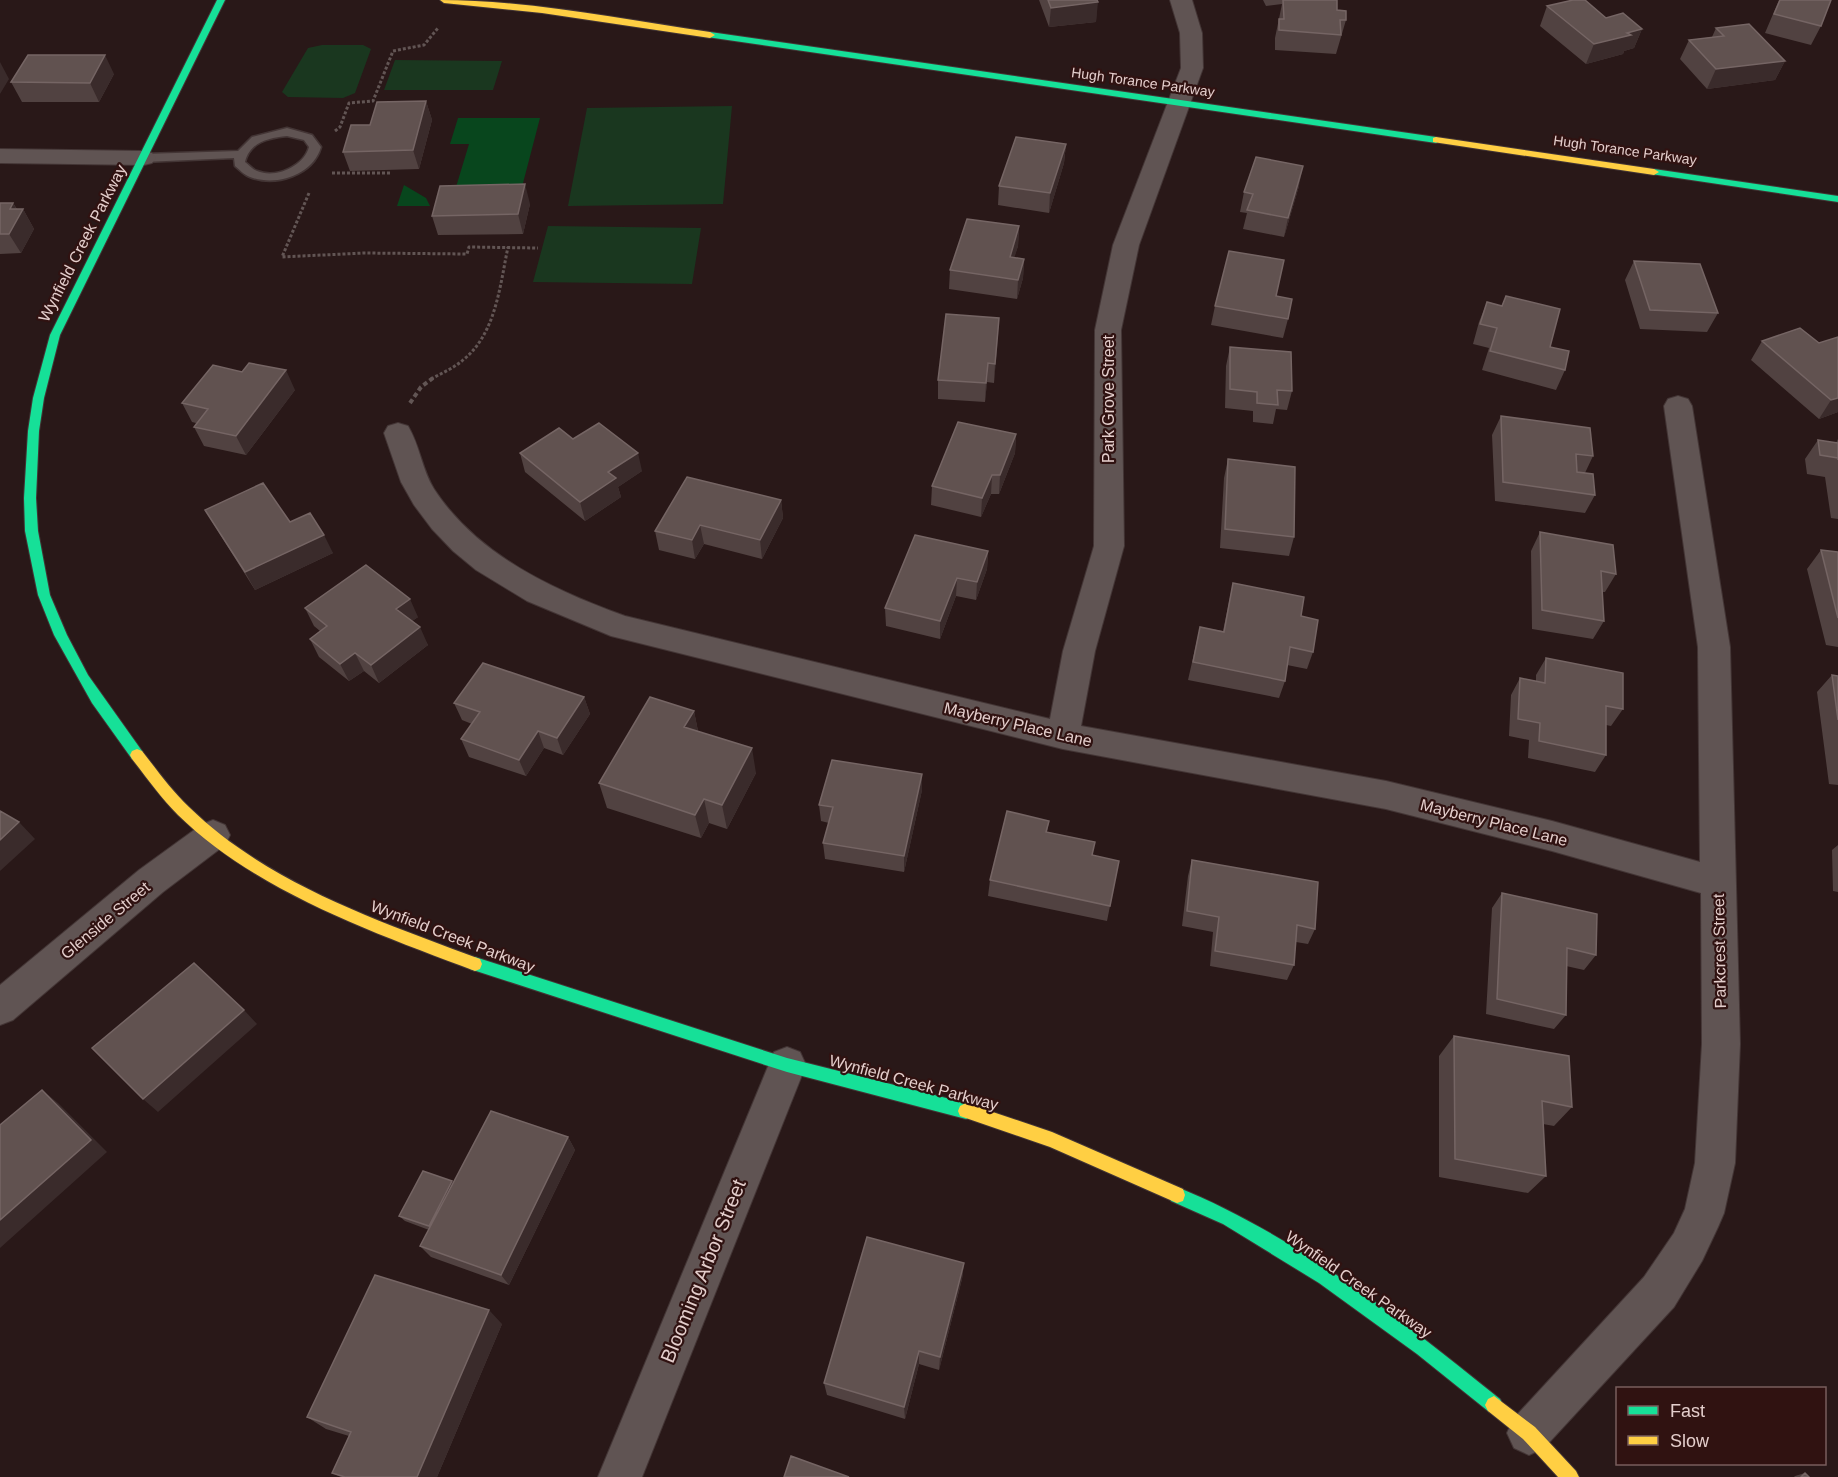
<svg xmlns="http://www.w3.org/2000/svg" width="1838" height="1477" font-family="Helvetica,sans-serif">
  <rect width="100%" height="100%" fill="#291818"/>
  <path fill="#1a371f" d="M322,45H363L371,49L355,93L343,98L288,97L282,92L308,48Z
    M395,60L502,61L493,90H384Z
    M732,106L723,204L568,206L587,108Z
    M548,226L701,228L692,284L533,282Z"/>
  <path fill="#08461d" d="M458,118H540L522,187H456L469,144H450Z
    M404,185L426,198L430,206H397Z"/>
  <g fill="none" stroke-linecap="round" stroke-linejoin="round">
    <defs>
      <path id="lane" d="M287,128L312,135L321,147C313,175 276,187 250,177C244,175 239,169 235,166L234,158L144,162L138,158L144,154L238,151L252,137ZM287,136L304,140L309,147C304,166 276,179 257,171C253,170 249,165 245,162C250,142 268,138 287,136Z"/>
      <path id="street" d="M1170,0H1192L1202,33L1203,68L1139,245L1121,330L1124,546L1095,651L1081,726L1386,781L1552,821L1700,862L1698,647L1664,406L1668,399L1678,396L1688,399L1692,406L1730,647L1740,1044L1735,1163L1724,1213L1718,1227L1702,1261L1674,1307L1544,1448L1529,1455L1514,1448L1507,1433L1514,1418L1644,1277L1674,1233L1685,1209L1695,1163L1702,1044L1701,893L1552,851L1386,809L1063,749L611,636L527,601L476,570L453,551L432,529L414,505L401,482L384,433L388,426L398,423L408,426C420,446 422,470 434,489C477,555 553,590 625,616L1050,719L1063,651L1094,546L1095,330L1113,245L1181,68L1180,33Z
        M0,149L144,151L152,153L156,158L152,163L144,165L0,163Z
        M213,820L225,825L230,835L225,845L163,892L13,1020L0,1025V985L139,870L201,825Z
        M787,1047L800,1052L806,1065L642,1477H598L774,1052Z"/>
      <path id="fast" d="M217,0H225L60,335L44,398L39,431L36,498L38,531L50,595L67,635L88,675L142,751L144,755L142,759H132L92,703L54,635L38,595L25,531L24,498L28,431L33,398L50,335Z
        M710,32L1436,137L1441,140L1436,143L707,37V33Z
        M1654,169L1838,196V202L1651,174V170Z
        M475,957L787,1058L966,1103L972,1106L974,1111L972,1116L966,1119L787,1072L470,969L468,964L470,959Z
        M1177,1187C1297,1236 1400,1319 1500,1399L1503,1405L1500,1411L1494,1414L1488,1411L1417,1354L1319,1283L1223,1224L1171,1201L1169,1195L1171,1189Z"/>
      <path id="slow" d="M440,0C530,0 621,19 710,32L715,35L710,38L542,13L444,3Z
        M1436,137L1654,169L1659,172L1654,175L1433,142V138Z
        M137,749L142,751C157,770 171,790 189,807C268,884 379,921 480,959L482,964L480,969L475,971C374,933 257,892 178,815C161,798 147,778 132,759L130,755L132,751Z
        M966,1103L1052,1132L1183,1189L1185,1195L1183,1201L1177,1203L1050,1147L960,1116L958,1111L960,1106Z
        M1494,1396L1535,1427L1576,1471L1579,1477H1558L1523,1439L1488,1411L1485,1405L1488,1399Z"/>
    </defs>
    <use href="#lane" stroke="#433535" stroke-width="3"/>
    <use href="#street" stroke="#433535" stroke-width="2"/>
    <use href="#fast" stroke="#433535" stroke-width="2"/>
    <use href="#slow" stroke="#433535" stroke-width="2"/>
    <path stroke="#625554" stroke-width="3" stroke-dasharray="3 2" stroke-linecap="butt" d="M335,131L340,127L349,103L373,101L393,51L424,45L438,28
      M332,173H391
      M309,193L282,257L364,253L467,254L469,247L538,248
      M431,379C442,373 454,368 463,360C496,334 500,285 508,247"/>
    <path stroke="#625554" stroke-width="4" stroke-dasharray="4.5 3" stroke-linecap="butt" d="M410,403L421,387L433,378"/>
    <use href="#lane" fill="#605453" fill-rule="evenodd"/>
    <use href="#street" fill="#605453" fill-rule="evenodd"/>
    <use href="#fast" fill="#16e098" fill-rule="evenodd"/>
    <use href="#slow" fill="#ffcf43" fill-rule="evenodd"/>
  </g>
  <path fill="#514241" d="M1039,0H1097L1096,22L1049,27Z
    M1263,0H1337V10L1346,20L1336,54L1275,50V38L1282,4L1266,6Z
    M1779,0H1831L1821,26L1811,45L1765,33Z
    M1547,6L1606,18L1642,29L1634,48L1624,51L1623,54L1586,64L1540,26Z
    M1716,28L1785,61L1775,80L1707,89L1680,59L1689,40L1712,37Z
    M114,74L99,102H22L11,82Z
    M426,101L432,120L419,169L350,171L343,152Z
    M1066,144L1064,163L1049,213L998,205L999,186Z
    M1299,186L1284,237L1243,229L1247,213L1240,212L1244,192Z
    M0,203H13L17,209H23L34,229L21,253L0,254Z
    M530,204L523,234L438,235L432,216Z
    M1019,226L1018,246L1014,257L1024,259L1023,278L1017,299L949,289L950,270Z
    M1634,261L1718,313L1707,332L1640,329L1625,280Z
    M1276,296L1288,319L1283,338L1211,325L1215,306Z
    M1506,296L1550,347L1565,370L1556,390L1482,370L1489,348L1473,344L1479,322L1487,302L1502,306Z
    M999,318L994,383L987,382L985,402L938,399V380Z
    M1838,337V412L1819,419L1751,360L1762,341L1819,343Z
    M1230,347L1292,391L1287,410L1276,409L1273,424L1253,422V411L1225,408L1226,366Z
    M295,390L246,455L204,446L194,427L196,423L192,422L182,403Z
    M1501,416L1593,456L1585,473L1595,495L1585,513L1495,501L1492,435Z
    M1016,434L1015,453L999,494H991L981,517L931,505L932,486Z
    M573,439L642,471L618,487L621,497L585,521L525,472L520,453Z
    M1838,439V519L1831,518L1825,477L1807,474L1805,459L1818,440L1836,443Z
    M1228,459L1294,537L1289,556L1220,548L1224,478Z
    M781,500L783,518L762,559L704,544L695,559L659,550L655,531Z
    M205,510L290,522L333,553L255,590L216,528Z
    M1540,532L1616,574L1605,592H1602L1604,621L1593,639L1532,629L1531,551Z
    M1821,550L1838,552V647L1826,645L1807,569Z
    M988,551L987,569L976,600L956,596L940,639L886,626L885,608Z
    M1233,583L1301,616L1313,652L1307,669L1287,665L1285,681L1279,698L1188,680L1200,627L1223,631L1229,602Z
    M305,608L418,617L412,621L428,645L379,683L364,671L349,681L319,657L310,639L320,631L314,626Z
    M1546,658L1623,709L1611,726L1606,725V755L1595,772L1528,758L1529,740L1509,736L1511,695L1520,678L1536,681V675Z
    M1832,675L1838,676V785L1829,784L1817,692Z
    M584,697L590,714L563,755L544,748L526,776L469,757L461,739L472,724L462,720L454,703Z
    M694,711L698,731L756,773L727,829L709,823L701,838L607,808L599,783Z
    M922,790L904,872L825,859L823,843L829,823L821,821L819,805Z
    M1049,821L1047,832L1095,842L1092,855L1119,861L1107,921L988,896L990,880Z
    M1838,845V892L1833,891L1832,850Z
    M1192,860L1315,929L1308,944L1296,942L1294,965L1287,980L1210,966L1213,932L1182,926L1188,876Z
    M1502,893L1596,955L1584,970L1566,966V1015L1554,1029L1486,1014L1492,908Z
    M1454,1036L1572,1107L1554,1126L1543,1124L1546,1176L1528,1193L1439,1177V1056Z
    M568,1137L575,1150L509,1285L431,1257L420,1246L429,1230L405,1221L399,1216L454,1182Z
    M964,1263L962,1279L939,1370L919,1364L905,1419L827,1395L824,1383Z
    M502,1324L437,1477H341L332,1473L349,1436L326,1429L307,1417Z
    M1805,1473L1809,1477H1794L1795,1476Z"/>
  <path fill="#3a2b2b" d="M1098,2L1096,22L1049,27L1051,8Z
    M1642,29L1634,48L1624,51L1623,54L1586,64L1594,44L1627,33Z
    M105,55L114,74L99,102L90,83Z
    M1785,61L1775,80L1707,89L1716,69Z
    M0,62L9,79L0,94Z
    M426,101L432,120L419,169L413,150Z
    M1066,144L1064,163L1049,213L1050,193Z
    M1303,166L1299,186L1284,237L1288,218Z
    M525,184L530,204L523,234L518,214Z
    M13,203L20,215L23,209L34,229L21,253L9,234L10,209Z
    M1019,226L1018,246L1009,276L1010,257Z
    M1024,259L1023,278L1017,299L1018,280Z
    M999,318L998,337L994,383L995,364Z
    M988,363L987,382L985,402L986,383Z
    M286,370L295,390L246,455L236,436Z
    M1838,398V412L1819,419L1831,400Z
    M1016,434L1015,453L999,494L1000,475Z
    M638,453L642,471L618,487L621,497L585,521L580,502L608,472Z
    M992,475L991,494L981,517L982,498Z
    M781,500L783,518L762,559L760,540Z
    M700,525L704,544L695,559L692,540Z
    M324,535L333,553L255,590L245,572Z
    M988,551L987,569L976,600L977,582Z
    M957,578L956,596L940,639V621Z
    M410,599L418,617L404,627L396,609Z
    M420,627L428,645L379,683L371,665Z
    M355,653L364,671L349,681L340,664Z
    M584,697L590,714L563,755L557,738Z
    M694,711L699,736L684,727Z
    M538,731L544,748L526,776L519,760Z
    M752,748L756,773L727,829L722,805Z
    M922,774V790L904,872V856Z
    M704,799L709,823L701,838L695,815Z
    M19,822L35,839L0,871V840Z
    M244,1010L257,1024L158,1112L143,1099Z
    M42,1090L58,1103L107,1152L0,1248V1220Z
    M568,1137L575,1150L509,1285L501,1275Z
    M452,1181L457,1187L434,1232L429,1226Z
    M964,1263L962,1279L939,1370L940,1357Z
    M489,1310L502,1324L437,1477H417Z
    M919,1351V1364L905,1419L904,1407Z"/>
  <path fill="#615250" stroke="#756564" stroke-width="1.5" d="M1048,0H1097L1098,2L1051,8Z
    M1283,0H1337V10L1346,11V20H1340L1341,35L1279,30V19H1284Z
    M1573,0H1585L1606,18L1623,13L1642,29L1627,33L1631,35L1594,44L1547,6Z
    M1780,0H1831L1821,26L1774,14Z
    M1749,24L1785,61L1716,69L1689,40L1724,36L1716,28Z
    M28,55H105L90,83L11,82Z
    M426,101L413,150L343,152L351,125H370L377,102Z
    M1016,137L1066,144L1050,193L999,186Z
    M1256,157L1303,166L1288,218L1247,210L1253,194L1244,192Z
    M525,184L518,214L432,216L440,186Z
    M0,203H13L10,209H23L9,234H0Z
    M967,219L1019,226L1010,257L1024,259L1018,280L950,270Z
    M1229,251L1284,260L1276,296L1292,299L1288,319L1215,306Z
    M1634,261L1700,264L1718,313L1650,310Z
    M1506,296L1560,309L1550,347L1569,351L1565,370L1490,351L1497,328L1480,324L1487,302L1502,306Z
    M946,314L999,318L995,364L988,363L986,383L938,380Z
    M1800,328L1819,343L1838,337V398L1831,400L1762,341Z
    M1230,347L1291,352L1292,391L1277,390L1278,405L1257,403V392L1230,389Z
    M249,363L286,370L236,436L194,427L208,409L182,403L213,365L242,372Z
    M1501,416L1590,428L1593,456L1576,454L1577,472L1593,474L1595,495L1503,482Z
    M958,422L1016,434L1000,475H992L982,498L932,486Z
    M599,423L638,453L608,472L616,478L580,502L520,453L559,428L573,439Z
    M1818,440L1838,443V460V458L1820,455Z
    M1228,459L1295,467L1294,537L1225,529Z
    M687,477L781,500L760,540L700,525L692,540L655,531Z
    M263,483L290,522L310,513L324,535L245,572L205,510Z
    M1540,532L1613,545L1616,574L1601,571L1604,621L1542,610Z
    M915,535L988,551L977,582L957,578L940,621L885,608Z
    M1821,550L1838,552V618Z
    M366,565L410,599L396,609L420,627L371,665L355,653L340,664L310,639L327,626L305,608Z
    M1233,583L1304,597L1301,616L1318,620L1313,652L1290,647L1285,681L1193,662L1200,627L1224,632Z
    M1546,658L1623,673V709L1606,706V755L1539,741L1540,723L1518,719L1520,678L1545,683Z
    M483,663L584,697L557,738L538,731L519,760L461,739L480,712L454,703Z
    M1832,675L1838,676V720Z
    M650,697L694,711L684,727L752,748L722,805L704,799L695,815L599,783Z
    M832,760L922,774L904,856L823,843L833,807L819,805Z
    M0,811L19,822L0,840Z
    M1007,811L1049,821L1046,832L1095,842L1092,855L1119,861L1110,906L990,880Z
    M1192,860L1318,882L1315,929L1297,925L1294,965L1215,951L1219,917L1187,911Z
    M1502,893L1597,914L1596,955L1567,948L1566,1015L1497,999Z
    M194,963L244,1010L143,1099L92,1048Z
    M1454,1036L1569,1056L1572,1107L1542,1101L1546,1176L1455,1159Z
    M42,1090L91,1140L0,1220V1125Z
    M491,1111L568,1137L501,1275L420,1246Z
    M423,1171L452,1181L429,1226L399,1216Z
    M867,1237L964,1263L940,1357L919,1351L904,1407L824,1383Z
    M375,1275L489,1310L417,1477H345L332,1473L351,1432L307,1417Z
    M791,1456L849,1477H784Z
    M1805,1473L1809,1477H1801Z"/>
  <g text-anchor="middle" stroke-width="4.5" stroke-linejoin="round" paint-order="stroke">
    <g font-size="14" fill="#e4cecc" stroke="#301211">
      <text transform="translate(1143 82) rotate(8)" y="5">Hugh Torance Parkway</text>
      <text transform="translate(1625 150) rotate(8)" y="5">Hugh Torance Parkway</text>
    </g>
    <g font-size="16" fill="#e4cecc" stroke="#301211">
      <text transform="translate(82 243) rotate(-63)" y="6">Wynfield Creek Parkway</text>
      <text transform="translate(1108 399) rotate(-90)" y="6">Park Grove Street</text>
      <text transform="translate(1018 724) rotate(13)" y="6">Mayberry Place Lane</text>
      <text transform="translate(1494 822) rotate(14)" y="6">Mayberry Place Lane</text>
      <text transform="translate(105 920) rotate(-40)" y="6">Glenside Street</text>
      <text transform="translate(453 936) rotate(21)" y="6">Wynfield Creek Parkway</text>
      <text transform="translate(1719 951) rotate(-91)" y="6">Parkcrest Street</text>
      <text transform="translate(914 1082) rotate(15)" y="6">Wynfield Creek Parkway</text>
      <text transform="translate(1359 1284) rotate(35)" y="6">Wynfield Creek Parkway</text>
    </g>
    <g font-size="20" fill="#e4cecc" stroke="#301211">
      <text transform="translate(703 1271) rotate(-68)" y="7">Blooming Arbor Street</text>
    </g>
  </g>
  <rect x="1616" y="1387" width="210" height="78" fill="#301211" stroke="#785d5c" stroke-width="1.5"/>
  <rect x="1628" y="1406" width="30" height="9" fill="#16e098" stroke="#785d5c" stroke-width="1.5"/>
  <text x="1670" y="1417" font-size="18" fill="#e4cecc">Fast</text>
  <rect x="1628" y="1436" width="30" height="9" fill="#ffcf43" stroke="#785d5c" stroke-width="1.5"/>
  <text x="1670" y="1447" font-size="18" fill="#e4cecc">Slow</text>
</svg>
